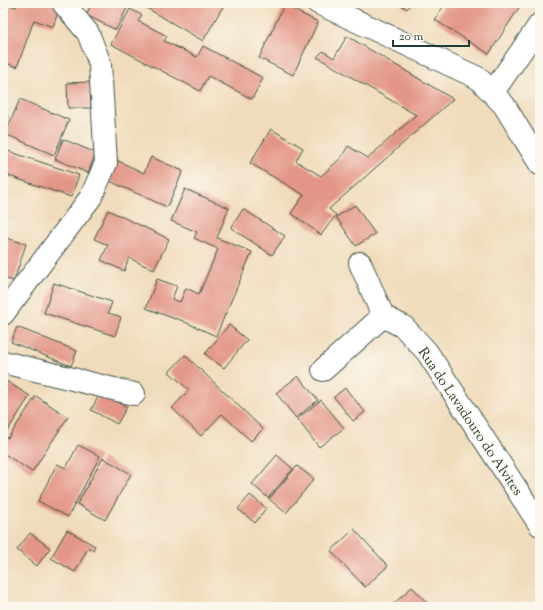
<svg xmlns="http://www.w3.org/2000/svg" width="543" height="610" font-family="'Sorts Mill Goudy',serif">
  <rect width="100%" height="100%" fill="#fbf7ec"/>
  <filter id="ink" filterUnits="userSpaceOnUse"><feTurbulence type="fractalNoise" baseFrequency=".025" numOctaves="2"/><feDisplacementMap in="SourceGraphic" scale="8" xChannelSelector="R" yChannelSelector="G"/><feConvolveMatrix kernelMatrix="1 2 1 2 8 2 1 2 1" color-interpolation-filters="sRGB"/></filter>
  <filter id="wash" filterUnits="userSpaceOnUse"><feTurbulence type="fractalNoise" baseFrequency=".012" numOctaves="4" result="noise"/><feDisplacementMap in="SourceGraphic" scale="16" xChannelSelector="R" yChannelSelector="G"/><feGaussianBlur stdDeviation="0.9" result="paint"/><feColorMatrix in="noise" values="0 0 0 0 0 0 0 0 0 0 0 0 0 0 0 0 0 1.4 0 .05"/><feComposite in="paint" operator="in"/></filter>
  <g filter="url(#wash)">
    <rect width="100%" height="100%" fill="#f0dcbb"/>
    <g id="blocks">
      <path fill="#e39687" d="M3,3L16,7L17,3H51L60,6L53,27L34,20L17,67L3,62Z
        M92,3H121L128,6L116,30L86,15Z
        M138,3H225L203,41Z
        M398,3H411L407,9Z
        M445,3H522L489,54L435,20Z
        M284,5L318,22L293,75L259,58Z
        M130,9L142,15L138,21L167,36L164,41L197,57L203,46L263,78L252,99L208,76L200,91L111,44Z
        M347,36L453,99L329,209L336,215L321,235L291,213L304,195L250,163L271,129L303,148L296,161L321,176L341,158L348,146L368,158L416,115L317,57L323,51L334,58Z
        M91,82V108H68L67,83Z
        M20,99L69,120L54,155L5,134Z
        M3,114L8,116L4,135H3Z
        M63,139L96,153L88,173L55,159Z
        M8,151L79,175L71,197L3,174V165Z
        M151,157L183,171L167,207L105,179L114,159L144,173Z
        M185,189L229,208L217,238L252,252L216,336L176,318L175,319L146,308L157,279L177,286L172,299L180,302L186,288L199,294L218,249L194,238L197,232L171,221Z
        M355,205L375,234L356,246L336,217Z
        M243,209L285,236L272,255L231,228Z
        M108,210L169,239L154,270L129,258L124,271L101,260L108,245L94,239Z
        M3,237L26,244L14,281L3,278Z
        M54,283L112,302L108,313L121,317L115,336L44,313Z
        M229,325L247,340L224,368L205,354Z
        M17,327L77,351L71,366L11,342Z
        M185,355L263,429L251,441L222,414L201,436L172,408L189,390L169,372Z
        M298,376L318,400L296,418L276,393Z
        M3,379L30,396L4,436L8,438L36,396L68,417L32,472L3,453Z
        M345,388L365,412L353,421L334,397Z
        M101,392L127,407L117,424L91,410Z
        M321,400L344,428L319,447L297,419Z
        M78,445L100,456L68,517L38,501L57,464L66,468Z
        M277,455L293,469L268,498L252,484Z
        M103,458L131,474L105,520L77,504Z
        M297,466L314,479L286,513L269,499Z
        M250,495L266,508L255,523L238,509Z
        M354,529L388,566L365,587L331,551Z
        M67,530L95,546L93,550L88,548L75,572L51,558Z
        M30,533L50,548L37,566L17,550Z
        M412,587L431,607H390Z"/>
    </g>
  </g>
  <g filter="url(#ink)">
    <use href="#blocks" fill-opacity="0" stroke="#3e5548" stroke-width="1"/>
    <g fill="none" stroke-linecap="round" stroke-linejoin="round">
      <defs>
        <path id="minor" d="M318,3L478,78L504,105L540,164
          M493,92L540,24
          M360,263L383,316
          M3,314L91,197L106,163L100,64L88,33L63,3
          M3,362L134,394
          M323,370L383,316L404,327L427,352L540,525"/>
      </defs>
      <use href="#minor" stroke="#3e5548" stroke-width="24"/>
      <use href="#minor" stroke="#fff" stroke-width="22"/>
    </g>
  </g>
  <g text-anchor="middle" stroke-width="3" stroke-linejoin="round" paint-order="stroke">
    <g font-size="14" fill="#1f3d34" stroke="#fbf7ec">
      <text transform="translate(471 421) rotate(56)" y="5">Rua do Lavadouro do Alvites</text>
    </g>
  </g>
  <rect width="543" height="610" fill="none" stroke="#fbf7ec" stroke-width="16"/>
  <path d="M393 40v6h76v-6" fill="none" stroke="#1f3d34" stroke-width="2"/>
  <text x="399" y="40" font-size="12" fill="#1f3d34" stroke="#fbf7ec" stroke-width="3" paint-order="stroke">20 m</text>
</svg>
